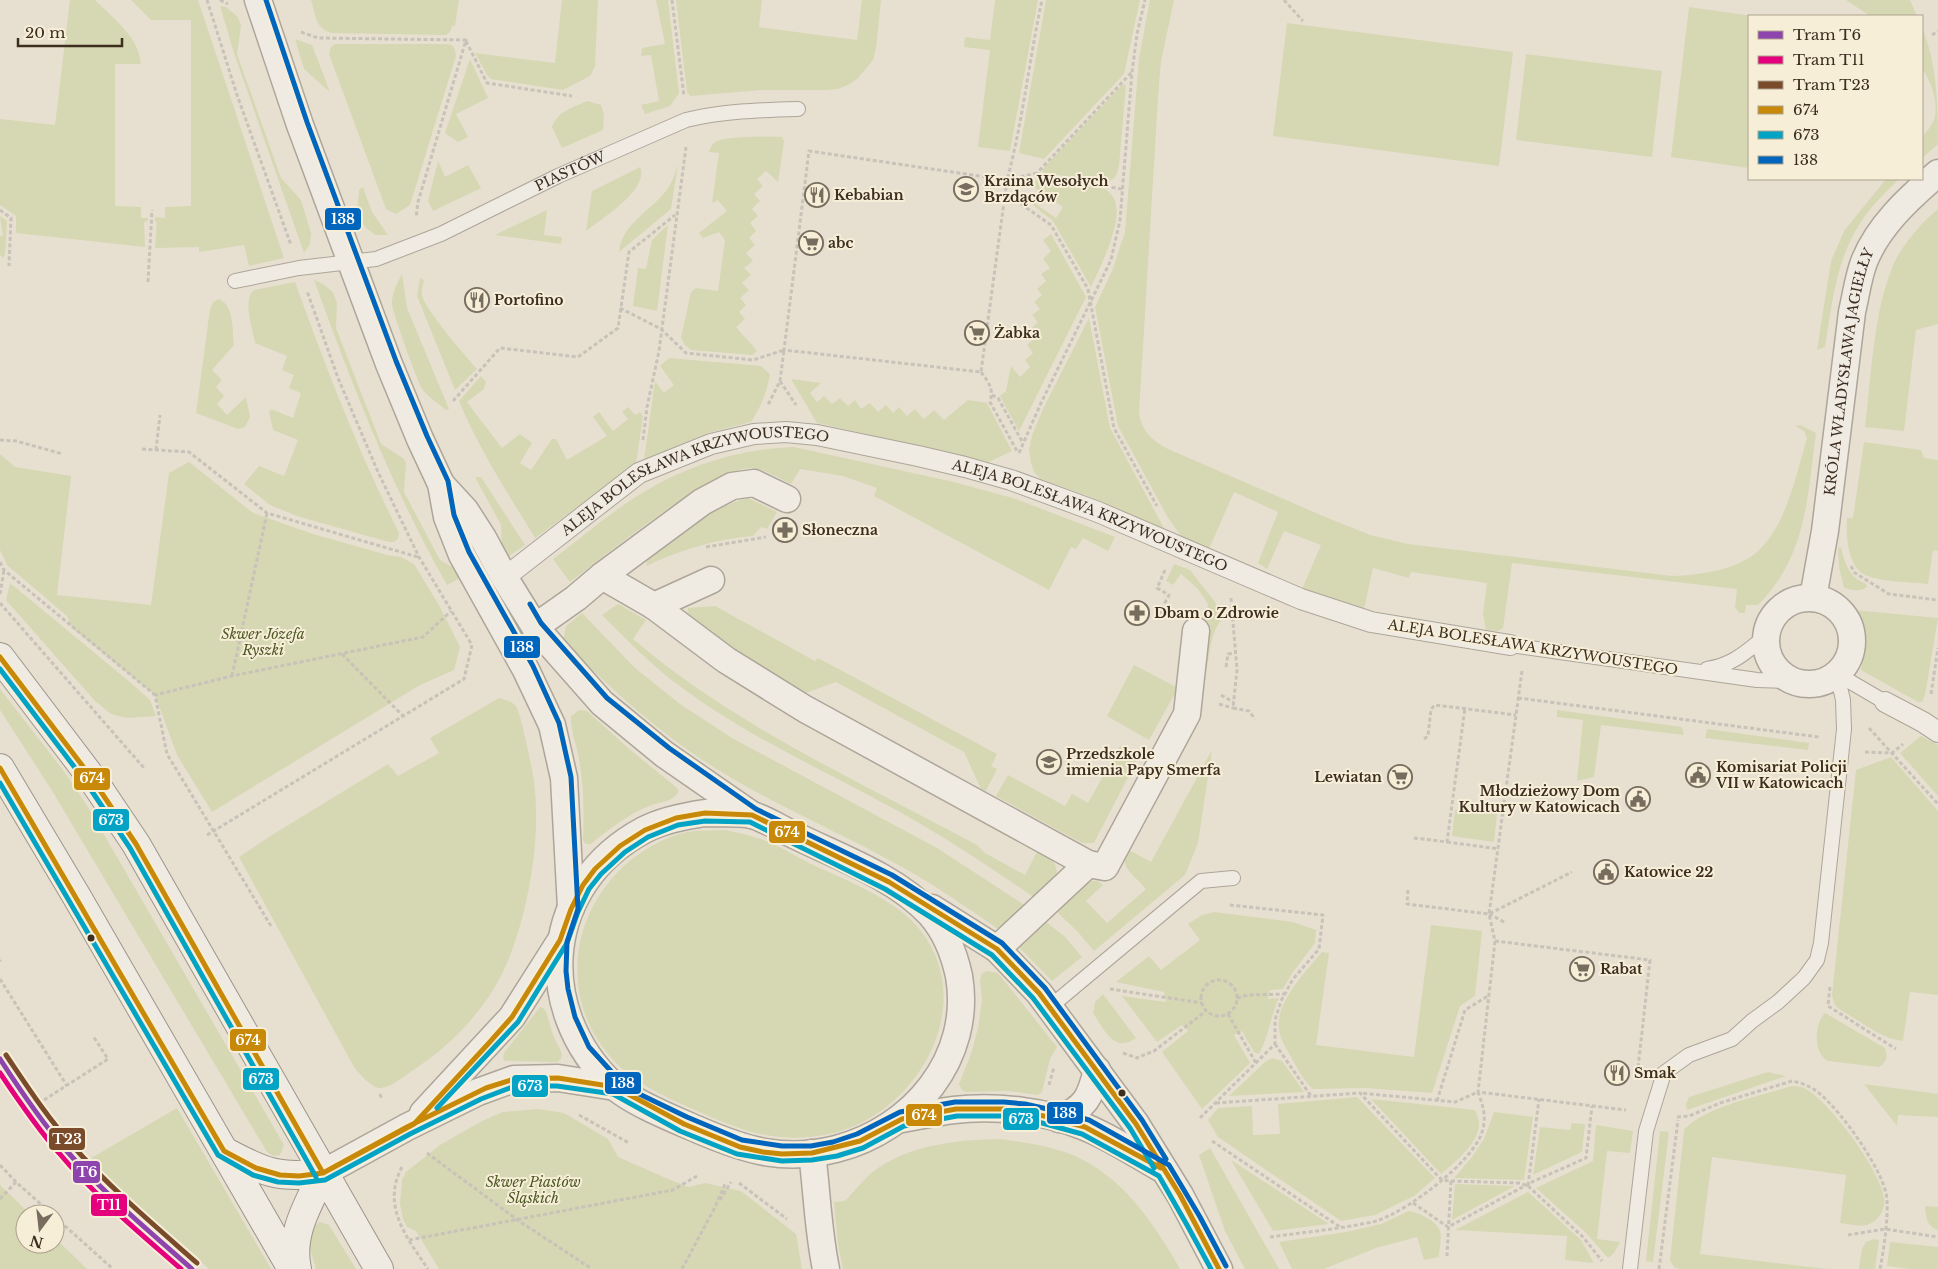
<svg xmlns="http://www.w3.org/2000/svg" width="1938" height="1269" font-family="'Libre Baskerville',serif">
  <rect width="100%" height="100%" fill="#e7e0d1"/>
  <path fill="#d6d7b3" d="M70,0H95C113,18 139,37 141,64H115V206L141,207V218H148V221L144,222L145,247L16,233V216L0,205V119L55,125Z
    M131,0H198L284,258L249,266L244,245L199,252V247L155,248L157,222H155V217L165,218V207L191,206V20H151Z
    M311,0H459L455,26H452L450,32L446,35L332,33C315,29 316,15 311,0Z
    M562,0H598L595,66L590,76L563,90L491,79L487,75L475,53L555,63Z
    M656,0H668L679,93L670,106L645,114L641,105L659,101L651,55L641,56L642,48L665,44Z
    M676,0H762L759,27L857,40L862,0H881L876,48L873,60L857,79L848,85L838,89L826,90H761L690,96L687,92Z
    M995,0H1038L1010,151L978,147L990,50L964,47L965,37L990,40Z
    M1046,0H1140L1124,74L1044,159L1019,153Z
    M1150,0H1174L1161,61L1158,97L1139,413C1142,432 1152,440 1168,449L1323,516L1370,535L1408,544L1672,576C1700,575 1741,570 1761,548C1787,522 1796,474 1807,439L1804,431L1795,426L1800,425L1816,433C1807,499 1807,555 1758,605H1746L1745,613H1739L1735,607L1737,589L1512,563L1503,628L1498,631L1486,630L1483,614L1487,583L1411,572L1409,578L1373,568L1364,609H1362L1302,589L1321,545L1284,531L1267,569L1258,563L1278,512L1234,492L1209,549L1181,536L1167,516L1118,426L1095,307L1112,271L1125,232L1139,58Z
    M1846,0H1910L1917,16H1870Z
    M220,6L226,7L238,17L241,26L237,54L281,178L301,200L311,233L310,244L304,253L234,53Z
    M1689,7L1752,16H1749V168L1671,157Z
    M1287,23L1513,52L1499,166L1273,136Z
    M1922,27C1937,65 1938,104 1938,144L1922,158V137C1927,131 1933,125 1935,116C1938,102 1931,80 1922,69Z
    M295,39L312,45L330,92L304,69Z
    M335,44H446L452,45L455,50L456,56L410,205L396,214L386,209L329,54L331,47Z
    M1526,54L1662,71L1652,157L1516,140Z
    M470,59L488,98L456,114L468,137L458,142L445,133Z
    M1126,84L1119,166C1117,174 1116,179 1107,182L1043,173L1042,170L1121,86Z
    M587,101L601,105L604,115L603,130L562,148L552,127C558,111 572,108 587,101Z
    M782,137L784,141L778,182L766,171L757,179L763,186L754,194L760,201L752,209L758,216L750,223L756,231L749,238L755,245L746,253L753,261L744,268L751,275L742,283L749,290L740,298L746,305L739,312L745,319L736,327L757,351L752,355L691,350L685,345L681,338L691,292L696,288L718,291L725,240L719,232L703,238L699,233L727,211L718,200L712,203L719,153L709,152C710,148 712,144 715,142C725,136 770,136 782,137Z
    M438,161L445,177L468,165L481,188L433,211L428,201Z
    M678,163L671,209L619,252C622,221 656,209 670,185C674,178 676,170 678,163Z
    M640,167C650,189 601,219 586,231L592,191Z
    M1886,179H1899C1886,192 1871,206 1861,222C1836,259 1832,304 1825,347L1817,350L1831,261L1844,231Z
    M1036,180L1105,189C1111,193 1115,198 1116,205C1121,225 1100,268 1091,287L1053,221L1034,206L1033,202L1056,218L1063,207L1035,188Z
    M363,187L372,212L388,235H375L365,227L357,213L359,190Z
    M1938,209V324L1916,330L1904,431L1865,427C1871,380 1873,320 1889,276C1897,250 1918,226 1938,209Z
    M547,210L544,235L562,237L561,244L495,235Z
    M0,216L7,221L5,254L3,258L0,255V236H3Z
    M668,225L657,311L633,306L638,268L646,269L652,240Z
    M1051,234L1086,297L1019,431L1000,396L1006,391L1011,366L1020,377L1030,367L1025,360L1033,353L1027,345L1035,338L1029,331L1038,322L1032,315L1040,309L1034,302L1042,295L1037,289L1046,281L1041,274L1050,268L1043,259L1051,251L1043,240Z
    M402,274L407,308L449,409L446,410C439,404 428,397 422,389C417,380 393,314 392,304C392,292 397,284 402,274Z
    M420,278L424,280C423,285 421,290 422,295C425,310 465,355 477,369L455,390L417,296Z
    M314,280L323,284L333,292L337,303L336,328L381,444L403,458L406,463L404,492L440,560L459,571L462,577L447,585C392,488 352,385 314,280Z
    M295,282C326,368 358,451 399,533L398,539L394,542H389L300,517L270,505L244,484L259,466L284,476L298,440L273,430L269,412L271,409L293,418L301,393L289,388L294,375L282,370L287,356L255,343C253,330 242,300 254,290Z
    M219,299C235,306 232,331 234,345L212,370L222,380L216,387L224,396L217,404L227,415L246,397L250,417L245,427L238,429L196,413L210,309L213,302Z
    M1089,318L1110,428L1165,530L1090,497L1041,479L1034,472L1031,463L1029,450L1032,435L1043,409Z
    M669,358L761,366L770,374C767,392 761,407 751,422L708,433L644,460L655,381L664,393L674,385L660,366Z
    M481,376L486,382L484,389L467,402L502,448L520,434L532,443L520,463L531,470L552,439H556L567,460L607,436L593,417L599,412L613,431L628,419L622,412L628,407L635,415L640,412L643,416L636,464L535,538C507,492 480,451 459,401Z
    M791,379L821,383L810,393L817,402L824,396L832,404L840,398L848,406L855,400L861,409L870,403L878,412L886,405L893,413L899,407L907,416L915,409L924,419L934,410L944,420L968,400L987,403L1012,451L989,462L817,423Z
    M1864,442L1921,450L1924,458L1938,460V551L1933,550L1928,584C1912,582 1870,582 1859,571C1847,558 1846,534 1847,518H1853Z
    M794,447L954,482L1016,499L1115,537L1108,551L1083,538L1076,549L1071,547L1049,590L874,496L877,488L843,476L800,469L791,484C778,478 764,468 749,468C708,471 606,555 570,582L553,559C581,538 612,511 642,493C688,465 740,449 794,447Z
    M0,454L15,467L71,476L57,595L151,605L169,473L189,462L253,513L313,534L387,555L401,557L414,564L440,607L460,647L454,670L420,685L212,812L177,755L155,695L72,628L67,616L7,565L0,550Z
    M475,477H481L525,545L506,558L502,555L501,525Z
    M748,498L777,512L767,529L761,527L753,536C716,539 680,550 646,566L648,559C679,535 709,508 748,498Z
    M1841,547C1845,564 1849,577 1866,584L1867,587C1860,592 1851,590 1844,588L1839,567L1838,548Z
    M1174,564L1190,570L1215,602L1222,619C1207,637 1212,661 1202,682V656L1208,604L1198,589L1181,574L1173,585L1166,581Z
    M10,583L131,683L150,700L156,716L126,718L111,714L95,701L6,600Z
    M618,604L646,620L633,639C735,726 860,782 977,845L985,853L1025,875L1037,852C1051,859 1057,860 1057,877L1035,898C985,864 935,830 881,802C813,765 742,733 681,687C652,666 627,640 602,615Z
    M715,606L815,661L818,658L997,754L991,766L997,769L986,791L981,789L964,752L836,682L806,693C765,669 725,645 687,616L688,608Z
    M1854,610L1938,618L1925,695L1922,702H1918L1861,670C1865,648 1866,630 1854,610Z
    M582,613L635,668L680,704L732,738L937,848L1026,906L1001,931C968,908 936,886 902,867C835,830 762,800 698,757C647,722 607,685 563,641L566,626Z
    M1134,665L1178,688L1149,740L1107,716Z
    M0,689L63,770L88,807L284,1145L280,1155L273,1156L267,1152L51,789L0,710Z
    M499,698C504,700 512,701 516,706C520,712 526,742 528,750C530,761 533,772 534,783C542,839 527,921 503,972C484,1011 450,1046 415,1069C383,1090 380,1099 354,1067L239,857L272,835L388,764L398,776L439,753L430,738Z
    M579,710L587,711L628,748L676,787L679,791C673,802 662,801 652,805C630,813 609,829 591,844H586L583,841C584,814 584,786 579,759C577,744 570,731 571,716Z
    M1557,710L1682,727L1684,735L1601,725L1594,777L1577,781L1583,720L1557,717Z
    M1707,729L1809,743L1808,750L1705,738Z
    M1921,736L1938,745V796L1900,753Z
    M1120,746L1139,756L1094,843H1082L996,796L1008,775L1065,806L1072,794L1088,803Z
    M1212,750L1198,843L1185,875L1094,951L1077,931L1055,910L1088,882C1095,880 1098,880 1103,885L1086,901L1107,923L1146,889C1135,875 1118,868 1127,849L1151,862Z
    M1891,757L1938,811V995L1910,992L1903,1041L1889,1038L1878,1033L1839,1009L1834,1004L1832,995L1856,770Z
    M1455,810L1497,814L1494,842L1452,836Z
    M726,830C737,833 747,834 757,838C775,843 793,855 809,863C845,880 897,899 921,931C981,1009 912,1121 824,1135C777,1143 744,1132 702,1113C673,1100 642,1088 619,1066C541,990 579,867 679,834C694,829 711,831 726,830Z
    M1214,912L1293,922L1316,930L1315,943L1293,972L1283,989L1270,990L1268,999L1279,998C1270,1017 1269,1036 1259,1054L1254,1052L1242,1031L1234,1035L1250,1063L1202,1109L1162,1052L1188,1031L1182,1025L1157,1042L1122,996L1166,1002L1164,992L1116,982L1149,956L1161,970L1200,940L1188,924L1202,915Z
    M1044,920L1065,937L1082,957L1052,981L1017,945Z
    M1431,925L1482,931L1475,996L1460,1006L1432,1093L1365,1088L1313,1089C1303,1080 1298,1069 1291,1057C1286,1048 1280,1039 1279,1029C1275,1003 1306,971 1322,952L1329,953L1316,1045L1414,1057Z
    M988,971L998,973L1057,1047L1050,1059L1042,1092L1038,1095L1008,1091L966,1092L962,1090L959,1084L971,1054L978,1028L982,1000L980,980L982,973Z
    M1103,994L1136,1038C1114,1054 1104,1029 1093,1013L1095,1002Z
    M540,1007L543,1008L546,1011L553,1035L562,1054L561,1059L557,1062L505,1061L503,1058L504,1053Z
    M1825,1013L1885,1048C1888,1057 1887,1062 1879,1067L1828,1061C1813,1054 1814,1024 1825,1013Z
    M1272,1058L1282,1061L1304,1092L1229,1096L1265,1062Z
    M1768,1072L1786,1076L1687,1110L1686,1104L1689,1097Z
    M1864,1084L1938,1094V1117L1898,1115L1897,1126Z
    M1792,1086C1796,1086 1800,1086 1804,1088C1828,1099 1881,1171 1884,1198C1886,1210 1878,1221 1867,1225C1859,1227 1849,1224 1840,1223L1846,1175L1712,1157L1700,1254L1827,1269H1680L1674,1267L1670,1260L1684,1130C1703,1107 1764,1095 1792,1086Z
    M1357,1097L1435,1178L1414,1196L1375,1215L1341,1221L1218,1137L1208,1120L1218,1108L1252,1106L1253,1135L1280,1134L1278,1104Z
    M1371,1099L1475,1110C1477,1115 1479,1120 1479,1125C1478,1144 1454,1163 1441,1174Z
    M177,1108L271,1269H209L88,1160Z
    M539,1109L564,1113L608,1139L618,1157L666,1178L688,1187L705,1183L741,1191L796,1234L802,1269H439L416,1231L407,1227L403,1219L400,1204L402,1180L406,1172L440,1145L482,1121L503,1112Z
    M1494,1112L1533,1117L1524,1180L1454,1178L1472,1157L1484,1139Z
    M1572,1123L1585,1124L1582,1152L1533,1175L1540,1127L1570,1130Z
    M1596,1125L1633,1131L1630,1153L1607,1151L1597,1239L1620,1242L1614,1253L1608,1258L1586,1233L1536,1188L1593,1161Z
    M1660,1131L1669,1132L1653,1262L1646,1261Z
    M1000,1139C1028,1143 1060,1147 1085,1161C1128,1184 1156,1227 1180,1269H843L838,1245L834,1202L845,1201C856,1190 866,1176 878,1168C914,1144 958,1140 1000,1139Z
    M1210,1148L1279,1269H1245L1225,1231L1199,1155Z
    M1231,1160L1329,1224L1273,1231Z
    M1455,1184L1515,1186L1452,1220Z
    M0,1185L30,1214H25V1244H55V1238L87,1269H0Z
    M1528,1192L1581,1240L1594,1263L1565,1260L1567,1236L1455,1230Z
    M1925,1206L1938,1207V1230C1926,1226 1926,1217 1925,1206Z
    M1409,1211C1419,1213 1436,1220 1440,1231C1442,1238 1439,1250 1439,1257L1424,1260L1417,1237L1376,1248L1324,1269H1292L1279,1242L1346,1232L1381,1224Z
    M320,1222L329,1225L356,1269H316L308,1242L313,1227Z
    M1874,1239L1879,1240L1875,1269H1859L1862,1249L1866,1242Z
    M1890,1242L1938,1247V1269H1910L1887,1266Z"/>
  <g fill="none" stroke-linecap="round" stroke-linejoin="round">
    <defs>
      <g id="service">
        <path id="s1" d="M235,281L299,268L376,259L441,234L558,176L686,120C722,111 760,110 798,109"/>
        <path d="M1510,645L1757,680L1792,681"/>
        <path d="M1707,669C1733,665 1746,652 1766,636"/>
        <path d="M1837,674L1885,702"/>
        <path d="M1050,1007L1201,881L1233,878"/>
        <path d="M1630,1269L1646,1131L1664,1073L1689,1055L1732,1039L1752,1021L1778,1002L1804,978L1817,960L1821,943L1844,729L1843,700L1837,674"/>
      </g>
      <g id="pedestrian">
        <path id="s2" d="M513,571L639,473L711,444L754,434L786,432L817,435L918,456L965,467L1011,480L1098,512L1301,599L1371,622L1510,645"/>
        <path d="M1885,702L1923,722L1938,732"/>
      </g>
      <g id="minor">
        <path d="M258,0L300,125L389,364L420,439L441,484L447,517L462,555L526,670L552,725L564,778L571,908"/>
        <path d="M441,484L465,510L483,538L504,577L535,627L602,703L664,754L752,815"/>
        <path d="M602,576L702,502L732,486L754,483L787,499"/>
        <circle cx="1809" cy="641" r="43"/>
        <path id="s3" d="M1813,598L1825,531L1852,312C1856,295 1858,278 1864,262C1878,226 1909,198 1938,173"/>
        <path d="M654,606L711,580"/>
        <path d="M535,627L576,598L602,576L654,606L726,660L805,709L1088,864L1105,867L1187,714L1196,631"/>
        <path d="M705,813C720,814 738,812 752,815C766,819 781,829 794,835C839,857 896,877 930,914C946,932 954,953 959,976C973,1058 913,1129 836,1149C784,1162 748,1151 701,1131C678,1121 630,1102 613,1085C532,1008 543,884 644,830C663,820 684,816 705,813Z"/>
        <path d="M932,908L997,949L1039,993L1136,1124L1180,1195L1219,1269"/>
        <path d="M997,949L1088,864"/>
        <path d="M423,1113L512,1017L559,943"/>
        <path d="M902,1119C919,1116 937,1112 954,1110C996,1105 1046,1111 1085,1127C1112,1138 1137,1155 1162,1169"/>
        <path d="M1059,1119C1086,1107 1090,1098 1097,1070"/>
        <path d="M812,1153C817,1192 818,1231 826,1269"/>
        <path d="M323,1173L407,1127L478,1092L514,1079L558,1078L615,1087"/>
      </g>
      <path id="secondary" d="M0,657L91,777L136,844L379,1269
        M0,768L77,897L292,1269
        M224,1151C263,1172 278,1179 323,1173
        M297,1269C289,1234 309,1203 323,1173"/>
    </defs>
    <use href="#service" stroke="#ada599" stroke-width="16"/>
    <use href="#pedestrian" stroke="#ada599" stroke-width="22"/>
    <use href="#minor" stroke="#ada599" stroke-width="29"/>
    <use href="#secondary" stroke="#9c958a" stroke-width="30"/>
    <path stroke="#c8c2b9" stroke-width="3" stroke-dasharray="4 2.5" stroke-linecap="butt" d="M207,0L237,95L291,245
      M220,0L228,4
      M672,0L684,96
      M1284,0L1303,21
      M301,32L318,38L466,40L418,202L416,218
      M1932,35L1938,31
      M466,41L487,83L572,96
      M1037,173L1007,180L809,151L784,350L981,372L1007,180C1023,121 1029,60 1042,0
      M1122,189L1039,176L1037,173L1132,72
      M1005,193L1051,225L1088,289L1114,428L1157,506
      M0,210L11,218L9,266
      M148,282L152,210
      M620,308L661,329L686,353L753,360L784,350L780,381L768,405
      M981,372C989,383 994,389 990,402L1018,453
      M780,381L796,405
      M992,395L998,398L1023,443
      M453,401L500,348L578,357L618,328L629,252L675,215
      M0,440L16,441L63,454
      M643,440L647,407L659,351L686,147
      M142,449L189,452L267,513L418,557
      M156,450L160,415
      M1019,453L1041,403L1111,260L1120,220L1132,72L1137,34L1145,0
      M706,547L766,537
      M0,562L4,570L155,695
      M1851,566L1855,573L1889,594L1938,600
      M1165,570L1157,588L1169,595L1160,612L1169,616
      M0,594L4,570
      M1231,598L1237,670L1233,708L1249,711L1255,719
      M0,603L144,768
      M342,654L403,716
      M1226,667L1228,654L1235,653
      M1522,671L1489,914L1495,941L1478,1092L1626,1110
      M232,676L267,513
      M1931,694L1938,648
      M1221,695L1233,702
      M1518,698L1819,737
      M1219,704L1233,708
      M1869,728L1938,804
      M1424,739L1428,736L1431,709L1435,705L1516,715
      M1865,752L1892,753L1903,744
      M207,835L464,679L472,645L419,557L378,472L338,378L307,291
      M1414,838L1447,842L1465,708
      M1447,842L1499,849
      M1408,890L1407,904L1489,914L1572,872
      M1489,914L1506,923
      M271,926L167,754L155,695L232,676L423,637L451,611
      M1495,941L1650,960L1638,1068
      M0,961L1,960
      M0,979L67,1086
      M1201 998a18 18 0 1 1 36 0a18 18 0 1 1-36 0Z
      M1830,987L1828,1006L1896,1049
      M1110,989L1202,1003
      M1237,998L1248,995L1285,994
      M1228,1014L1256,1063
      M1275,1044L1311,1096
      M1123,1053L1137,1058L1154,1051L1206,1011
      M1049,1085L1054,1067
      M380,1094L382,1100
      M44,1100L108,1059L93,1036
      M1437,1101L1465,1010L1488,996
      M1216,1103L1360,1093L1438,1176L1442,1180L1451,1181L1447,1256
      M579,1115L629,1143
      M1677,1117L1689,1116L1720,1103L1792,1081C1803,1083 1812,1087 1820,1094C1841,1111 1886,1173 1887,1200C1888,1221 1884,1248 1880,1269
      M1200,1118L1275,1044V1020L1281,1001L1293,979L1319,949L1323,915L1230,905
      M1212,1141L1340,1227
      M427,1153L519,1221L592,1269
      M0,1165L16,1182L52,1214
      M402,1167C381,1206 407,1238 428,1269
      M1451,1181L1520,1183L1528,1186L1539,1099
      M739,1183L787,1219
      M1528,1186L1583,1237L1602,1261
      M0,1199L16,1182
      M720,1200L731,1182
      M1413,1203L1448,1227L1534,1181L1586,1158L1592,1106
      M55,1217L113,1269
      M1848,1235L1885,1229L1938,1237
      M1270,1237C1299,1233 1328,1230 1357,1225C1364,1223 1372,1223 1379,1220C1408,1210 1473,1162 1482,1132C1487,1117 1483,1106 1478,1092L1455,1102L1360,1093
      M409,1240L673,1190L697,1176
      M682,1269L714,1209L726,1182
      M1659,1269L1678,1120"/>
    <use href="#service" stroke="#efebe3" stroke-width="14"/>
    <use href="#pedestrian" stroke="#efebe3" stroke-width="20"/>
    <use href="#minor" stroke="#efebe3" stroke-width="26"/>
    <use href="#secondary" stroke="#efebe3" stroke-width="28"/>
    <defs>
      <path id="bus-1" d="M0,657L91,777L136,844L323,1173
        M0,768L224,1151
        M224,1151L256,1168L280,1175L299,1176L323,1173L407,1127L486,1088L514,1079L558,1078L615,1087L684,1124L740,1147L763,1152L782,1154L812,1153L860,1141L902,1119L956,1109H1003L1044,1116L1085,1127L1161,1168
        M323,1173L414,1124L488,1044L512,1017L560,940L571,909L583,885L595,869L620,846L645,830L676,818L705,813L752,815L889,882L997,949L1039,993L1136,1124L1180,1195L1219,1269"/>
      <path id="bus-2" d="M0,669L85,781L130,848L316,1177
        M0,783L218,1155L253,1175L278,1182L299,1183L325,1180L410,1134L481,1099L515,1086H557L613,1094L680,1131L737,1154L782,1161L812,1160L837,1156L863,1148L904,1126L957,1116H1002L1042,1123L1082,1134L1159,1176L1187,1225L1211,1269
        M437,1108L518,1022L567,943L578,912L589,889L601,874L625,852L648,837L678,825L705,821L750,822L885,889L992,955L1033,998L1130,1128L1154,1168"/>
      <path id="bus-3" d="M266,0L307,122L396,361L427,436L448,481L454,515L469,552L533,666L559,723L571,777L578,909L567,942L566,971L568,989L575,1017L589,1047L620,1081L631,1090L687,1117L742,1140L782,1146H811L833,1142L857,1134L900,1112L955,1102H1004L1025,1104L1061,1112L1089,1120L1169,1165L1200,1217L1226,1266
        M530,604L541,623L607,698L669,748L756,809L892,875L1002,943L1045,988L1142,1120L1166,1159"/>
    </defs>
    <use href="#bus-1" stroke="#f7eed8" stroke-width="9"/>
    <use href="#bus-2" stroke="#f7eed8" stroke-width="9"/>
    <use href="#bus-3" stroke="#f7eed8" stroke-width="9"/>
    <use href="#bus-1" stroke="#c88808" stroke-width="5"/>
    <use href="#bus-2" stroke="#03a3c5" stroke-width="5"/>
    <use href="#bus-3" stroke="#0065bd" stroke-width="5"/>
    <defs>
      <path id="tram-1" d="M0,1059C20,1090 41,1121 65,1149C103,1193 148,1230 192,1269"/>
      <path id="tram-2" d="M0,1073C18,1100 37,1128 59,1153C95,1196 139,1232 181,1269"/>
      <path id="tram-3" d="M6,1055C27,1086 47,1117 72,1145C110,1188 154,1225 197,1263"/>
    </defs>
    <use href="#tram-1" stroke="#f7eed8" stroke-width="9"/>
    <use href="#tram-2" stroke="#f7eed8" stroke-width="9"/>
    <use href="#tram-3" stroke="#f7eed8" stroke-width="9"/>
    <use href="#tram-1" stroke="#8e44ad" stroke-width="5"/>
    <use href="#tram-2" stroke="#e5007d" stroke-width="5"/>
    <use href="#tram-3" stroke="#7a4b2a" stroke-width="5"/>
  </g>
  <defs>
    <symbol id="school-ring" viewBox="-11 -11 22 22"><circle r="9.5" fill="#f7eed8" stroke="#786c5e" stroke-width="1.5"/><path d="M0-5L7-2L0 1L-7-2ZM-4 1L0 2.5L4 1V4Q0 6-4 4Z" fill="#786c5e"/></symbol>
    <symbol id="restaurant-ring" viewBox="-11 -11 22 22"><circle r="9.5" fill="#f7eed8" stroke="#786c5e" stroke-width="1.5"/><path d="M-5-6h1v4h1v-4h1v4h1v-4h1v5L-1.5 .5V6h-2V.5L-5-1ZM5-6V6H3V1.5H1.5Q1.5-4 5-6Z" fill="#786c5e"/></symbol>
    <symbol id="supermarket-ring" viewBox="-11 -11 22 22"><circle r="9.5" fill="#f7eed8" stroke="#786c5e" stroke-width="1.5"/><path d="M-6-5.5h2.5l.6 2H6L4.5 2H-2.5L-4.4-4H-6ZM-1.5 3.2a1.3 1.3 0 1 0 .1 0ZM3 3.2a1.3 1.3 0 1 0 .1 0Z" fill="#786c5e"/></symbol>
    <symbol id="pharmacy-ring" viewBox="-11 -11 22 22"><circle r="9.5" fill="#f7eed8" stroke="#786c5e" stroke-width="1.5"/><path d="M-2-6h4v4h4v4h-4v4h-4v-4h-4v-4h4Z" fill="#786c5e"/></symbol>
    <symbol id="civic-ring" viewBox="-11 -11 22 22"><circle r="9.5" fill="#f7eed8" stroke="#786c5e" stroke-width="1.5"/><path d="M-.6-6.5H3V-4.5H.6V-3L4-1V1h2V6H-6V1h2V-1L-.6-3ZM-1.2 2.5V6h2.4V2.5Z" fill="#786c5e"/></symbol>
  </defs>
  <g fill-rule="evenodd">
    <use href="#school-ring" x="952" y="175" width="28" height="28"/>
    <use href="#restaurant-ring" x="803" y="181" width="28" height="28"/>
    <use href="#supermarket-ring" x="797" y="229" width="28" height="28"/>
    <use href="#restaurant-ring" x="463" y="286" width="28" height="28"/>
    <use href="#supermarket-ring" x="963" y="319" width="28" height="28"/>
    <use href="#pharmacy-ring" x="771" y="516" width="28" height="28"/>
    <use href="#pharmacy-ring" x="1123" y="599" width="28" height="28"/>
    <use href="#school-ring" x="1035" y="748" width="28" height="28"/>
    <use href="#civic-ring" x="1684" y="761" width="28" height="28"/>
    <use href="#supermarket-ring" x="1386" y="763" width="28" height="28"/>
    <use href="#civic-ring" x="1624" y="785" width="28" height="28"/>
    <use href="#civic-ring" x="1592" y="858" width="28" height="28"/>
    <use href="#supermarket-ring" x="1568" y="955" width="28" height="28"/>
    <use href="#restaurant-ring" x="1603" y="1059" width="28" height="28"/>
  </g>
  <g fill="#3d2e20" stroke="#f7eed8" stroke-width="2">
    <circle cx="91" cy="938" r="4.5"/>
    <circle cx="1122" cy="1093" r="4.5"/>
  </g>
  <g text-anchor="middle" stroke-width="4" stroke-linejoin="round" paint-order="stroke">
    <g font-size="14" fill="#3d2e20" stroke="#f7eed8">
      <text dy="5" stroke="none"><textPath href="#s1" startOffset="356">PIASTÓW</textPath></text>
      <text dy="5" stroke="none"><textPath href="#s3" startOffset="229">KRÓLA WŁADYSŁAWA JAGIEŁŁY</textPath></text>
      <text dy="5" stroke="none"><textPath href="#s2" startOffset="210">ALEJA BOLESŁAWA KRZYWOUSTEGO</textPath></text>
      <text dy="5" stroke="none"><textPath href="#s2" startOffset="630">ALEJA BOLESŁAWA KRZYWOUSTEGO</textPath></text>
      <text transform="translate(1533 647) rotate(9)" y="5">ALEJA BOLESŁAWA KRZYWOUSTEGO</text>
    </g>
    <g font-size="14" font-weight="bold" fill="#3d2e20" stroke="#f7eed8" text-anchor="start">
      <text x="984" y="186">Kraina Wesołych<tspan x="984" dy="16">Brzdąców</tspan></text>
      <text x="834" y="200">Kebabian</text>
      <text x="828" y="248">abc</text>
      <text x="494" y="305">Portofino</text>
      <text x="994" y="338">Żabka</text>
      <text x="802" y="535">Słoneczna</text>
      <text x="1154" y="618">Dbam o Zdrowie</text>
      <text x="1066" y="759">Przedszkole<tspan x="1066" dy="16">imienia Papy Smerfa</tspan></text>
      <text x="1716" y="772">Komisariat Policji<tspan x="1716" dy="16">VII w Katowicach</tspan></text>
      <text x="1382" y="782" text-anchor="end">Lewiatan</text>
      <text x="1620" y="796" text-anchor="end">Młodzieżowy Dom<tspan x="1620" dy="16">Kultury w Katowicach</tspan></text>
      <text x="1624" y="877">Katowice 22</text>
      <text x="1600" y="974">Rabat</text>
      <text x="1634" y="1078">Smak</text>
    </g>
    <g font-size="14" font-style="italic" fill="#4d5a26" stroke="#f7eed8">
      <text x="263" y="639">Skwer Józefa<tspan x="263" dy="16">Ryszki</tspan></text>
      <text x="533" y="1187">Skwer Piastów<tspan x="533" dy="16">Śląskich</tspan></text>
    </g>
  </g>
  <g stroke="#f7eed8" stroke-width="2">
    <rect x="324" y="207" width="38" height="24" rx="5" fill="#0065bd"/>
    <rect x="503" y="635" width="38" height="24" rx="5" fill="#0065bd"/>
    <rect x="73" y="767" width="38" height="24" rx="5" fill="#c88808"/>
    <rect x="92" y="808" width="38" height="24" rx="5" fill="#03a3c5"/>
    <rect x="768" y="820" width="38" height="24" rx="5" fill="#c88808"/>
    <rect x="229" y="1028" width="38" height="24" rx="5" fill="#c88808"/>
    <rect x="242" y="1067" width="38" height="24" rx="5" fill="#03a3c5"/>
    <rect x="604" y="1071" width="38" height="24" rx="5" fill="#0065bd"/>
    <rect x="511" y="1074" width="38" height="24" rx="5" fill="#03a3c5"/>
    <rect x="1046" y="1101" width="38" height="24" rx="5" fill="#0065bd"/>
    <rect x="905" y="1103" width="38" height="24" rx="5" fill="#c88808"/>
    <rect x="1002" y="1107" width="38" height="24" rx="5" fill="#03a3c5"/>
    <rect x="48" y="1127" width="38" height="24" rx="5" fill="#7a4b2a"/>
    <rect x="72" y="1160" width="29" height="24" rx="5" fill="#8e44ad"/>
    <rect x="90" y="1193" width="38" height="24" rx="5" fill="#e5007d"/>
  </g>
  <g font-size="14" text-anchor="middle" font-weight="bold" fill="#fff">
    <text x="343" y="224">138</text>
    <text x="522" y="652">138</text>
    <text x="92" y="783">674</text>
    <text x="111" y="825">673</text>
    <text x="787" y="837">674</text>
    <text x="248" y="1045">674</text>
    <text x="261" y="1084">673</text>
    <text x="623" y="1088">138</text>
    <text x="530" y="1091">673</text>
    <text x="1065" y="1118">138</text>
    <text x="924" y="1120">674</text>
    <text x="1021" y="1124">673</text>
    <text x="67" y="1144">T23</text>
    <text x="87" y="1177">T6</text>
    <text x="109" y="1210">T11</text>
  </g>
  <rect x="1748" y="15" width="175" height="165" fill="#f7eed8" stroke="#ada18e"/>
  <rect x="1758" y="31" width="25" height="8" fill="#8e44ad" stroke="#ada18e"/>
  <text x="1793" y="40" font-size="15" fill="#3d2e20">Tram T6</text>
  <rect x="1758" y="56" width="25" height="8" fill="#e5007d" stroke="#ada18e"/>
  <text x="1793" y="65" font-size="15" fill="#3d2e20">Tram T11</text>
  <rect x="1758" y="81" width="25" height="8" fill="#7a4b2a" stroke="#ada18e"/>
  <text x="1793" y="90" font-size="15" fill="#3d2e20">Tram T23</text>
  <rect x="1758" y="106" width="25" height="8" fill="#c88808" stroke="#ada18e"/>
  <text x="1793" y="115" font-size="15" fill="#3d2e20">674</text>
  <rect x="1758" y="131" width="25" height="8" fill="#03a3c5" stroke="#ada18e"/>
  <text x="1793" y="140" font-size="15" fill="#3d2e20">673</text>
  <rect x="1758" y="156" width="25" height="8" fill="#0065bd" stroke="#ada18e"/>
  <text x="1793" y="165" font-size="15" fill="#3d2e20">138</text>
  <g transform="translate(40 1229) rotate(195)"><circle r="24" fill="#f7eed8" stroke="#ada18e"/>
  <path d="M0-4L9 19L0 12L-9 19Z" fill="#786c5e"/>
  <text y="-8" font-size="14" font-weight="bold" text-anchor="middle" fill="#3d2e20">N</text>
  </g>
  <path d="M18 38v8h104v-8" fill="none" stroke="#3d2e20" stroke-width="2.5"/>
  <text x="25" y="38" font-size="15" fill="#3d2e20" stroke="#f7eed8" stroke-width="4" paint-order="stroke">20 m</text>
</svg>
